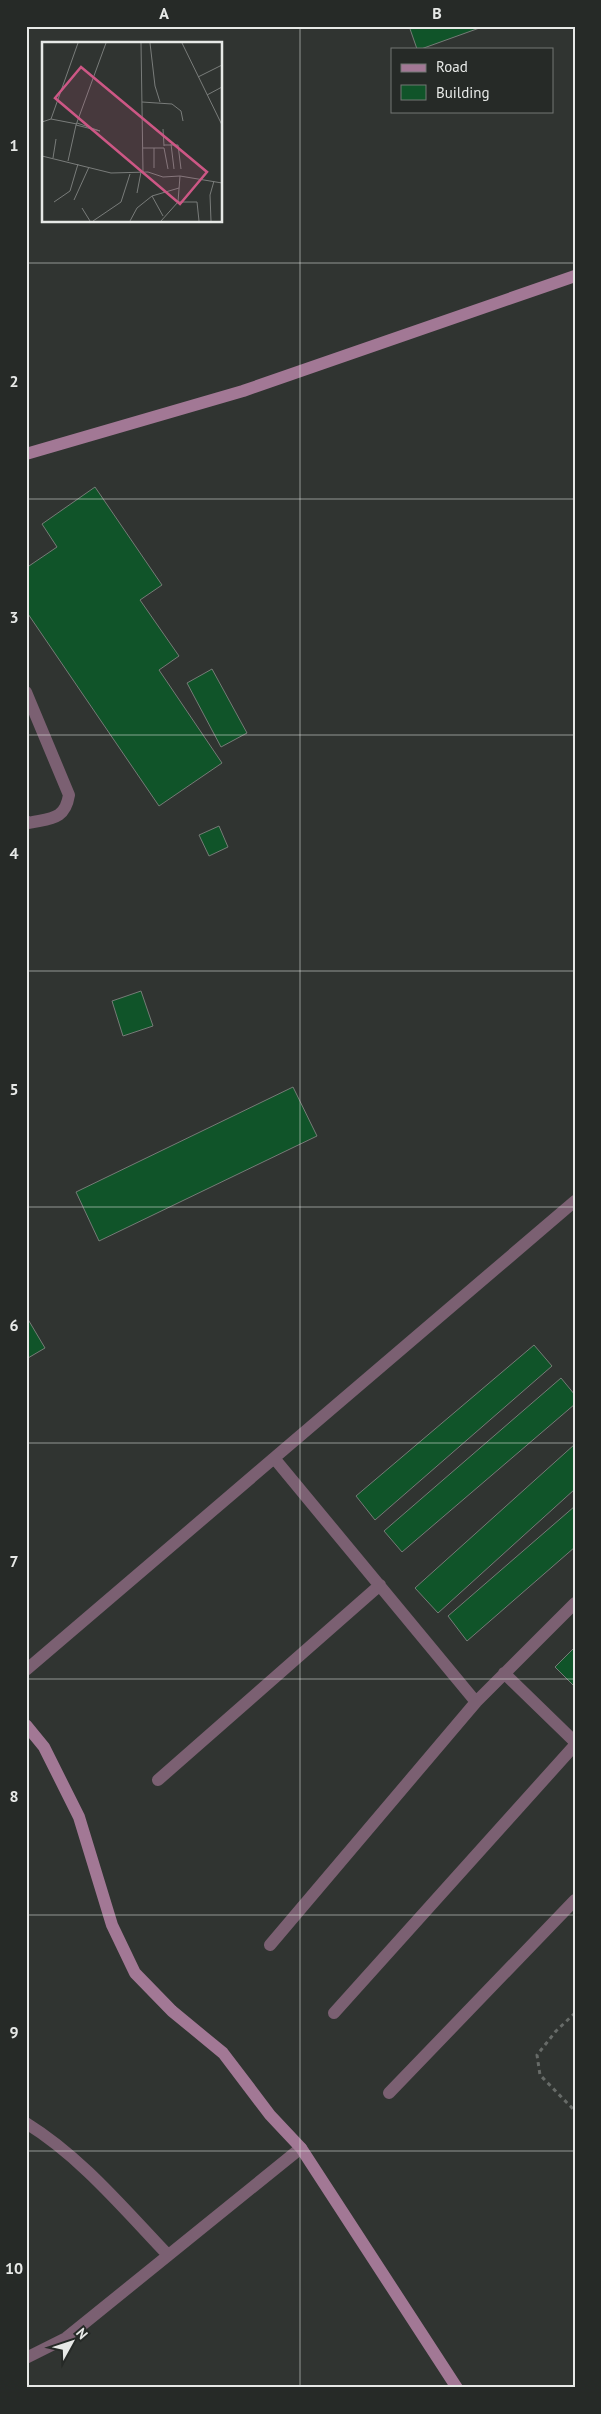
<svg xmlns="http://www.w3.org/2000/svg" width="601" height="2414" font-family="'PT Sans',sans-serif">
  <rect width="100%" height="100%" fill="#303431"/>
  <path fill="#105429" stroke="#767b77" d="M409,26H485L421,49H417Z
    M95,487L162,585L140,600L179,656L159,670L222,763L159,806L26,611V568L57,547L42,524Z
    M212,669L247,733L221,747L187,683Z
    M219,826L228,847L209,856L199,835Z
    M141,991L153,1026L123,1036L112,1001Z
    M293,1087L317,1136L99,1241L76,1192Z
    M26,1316L45,1348L28,1358L26,1355Z
    M534,1345L552,1366L375,1520L356,1496Z
    M561,1378L575,1395V1404L402,1552L384,1531Z
    M575,1444V1489L438,1613L415,1588Z
    M575,1506V1547L467,1641L448,1616Z
    M575,1647V1687L555,1667Z"/>
  <g fill="none" stroke-linecap="round" stroke-linejoin="round">
    <path stroke="#676b68" stroke-width="3" stroke-dasharray="4 4" stroke-linecap="butt" d="M575,2013L556,2031L537,2055L540,2075L575,2111"/>
    <path stroke="#7b6072" stroke-width="12" d="M26,692L69,795C65,820 51,818 29,823L26,821
      M26,1670L575,1201
      M504,1673L575,1742
      M476,1702L575,1603
      M158,1780L380,1585
      M270,1945L476,1702L274,1458
      M334,2013L575,1745
      M389,2093L575,1900"/>
    <path stroke="#7b6072" stroke-width="12" d="M26,2123C81,2157 124,2209 168,2255
      M26,2358L66,2338L301,2148"/>
    <path stroke="#a27895" stroke-width="12" d="M26,454L243,391L575,276
      M26,1725L44,1747L79,1817L112,1925L135,1973L172,2011L223,2053L270,2115L301,2148L457,2388"/>
  </g>
  <path fill="none" stroke="#e7e9e7" stroke-width="1" stroke-opacity="0.55" d="M300,26V2388M26,263H575M26,499H575M26,735H575M26,971H575M26,1207H575M26,1443H575M26,1679H575M26,1915H575M26,2151H575"/>
  <g transform="translate(42 42)">
    <rect width="180" height="180" fill="#303431"/>
    <path fill="none" stroke="#797c7a" stroke-width="1" d="M99,1L101,130M108,1L113,44L118,60M140,1L180,83M156,35L180,23M165,53L180,45M100,60L130,62L139,69L141,79M9,77L36,1M0,80L9,77L35,82M34,83L58,89L35,81M121,87L122,104M129,102L132,127M122,103H136L139,127M101,106H122L126,127M112,106V126M0,114L69,131L106,130L121,135L138,134L180,141M11,116L14,97M26,119L34,83L64,1M95,151L99,130M110,154L121,174M32,158L47,125M12,160L28,149L36,122M136,160H155L157,179M40,166L48,179M51,179L79,160L88,132M88,179L95,166L110,154L137,146M119,179L136,160L138,134M169,179L168,153L172,139"/>
    <path fill="#cd5785" fill-opacity="0.15" stroke="#cd5785" stroke-width="2.5" d="M39,25L165,130L138,162L13,56Z"/>
    <rect width="180" height="180" fill="none" stroke="#e7e9e7" stroke-width="2.5"/>
  </g>
  <rect width="601" height="2414" fill="none" stroke="#262a27" stroke-width="55"/>
  <rect x="391" y="48" width="162" height="65" fill="#262a27" stroke="#737674"/>
  <rect x="401" y="64" width="25" height="8" fill="#a27895" stroke="#737674"/>
  <text x="436" y="72" font-size="15" fill="#e7e9e7">Road</text>
  <rect x="401" y="85" width="25" height="15" fill="#105429" stroke="#737674"/>
  <text x="436" y="98" font-size="15" fill="#e7e9e7">Building</text>
  <g transform="translate(72 2342) rotate(50)" stroke="#262a27" stroke-width="4" paint-order="stroke">
  <path d="M0-4L9 19L0 12L-9 19Z" fill="#e7e9e7"/>
  <text y="-8" font-size="14" font-weight="bold" text-anchor="middle" fill="#e7e9e7">N</text>
  </g>
  <rect x="28" y="28" width="546" height="2358" fill="none" stroke="#e7e9e7" stroke-width="2"/>
  <g font-size="16" text-anchor="middle" font-weight="bold" fill="#e7e9e7">
    <text x="164" y="19">A</text>
    <text x="437" y="19">B</text>
    <text x="14" y="151">1</text>
    <text x="14" y="387">2</text>
    <text x="14" y="623">3</text>
    <text x="14" y="859">4</text>
    <text x="14" y="1095">5</text>
    <text x="14" y="1331">6</text>
    <text x="14" y="1567">7</text>
    <text x="14" y="1802">8</text>
    <text x="14" y="2038">9</text>
    <text x="14" y="2274">10</text>
  </g>
</svg>
